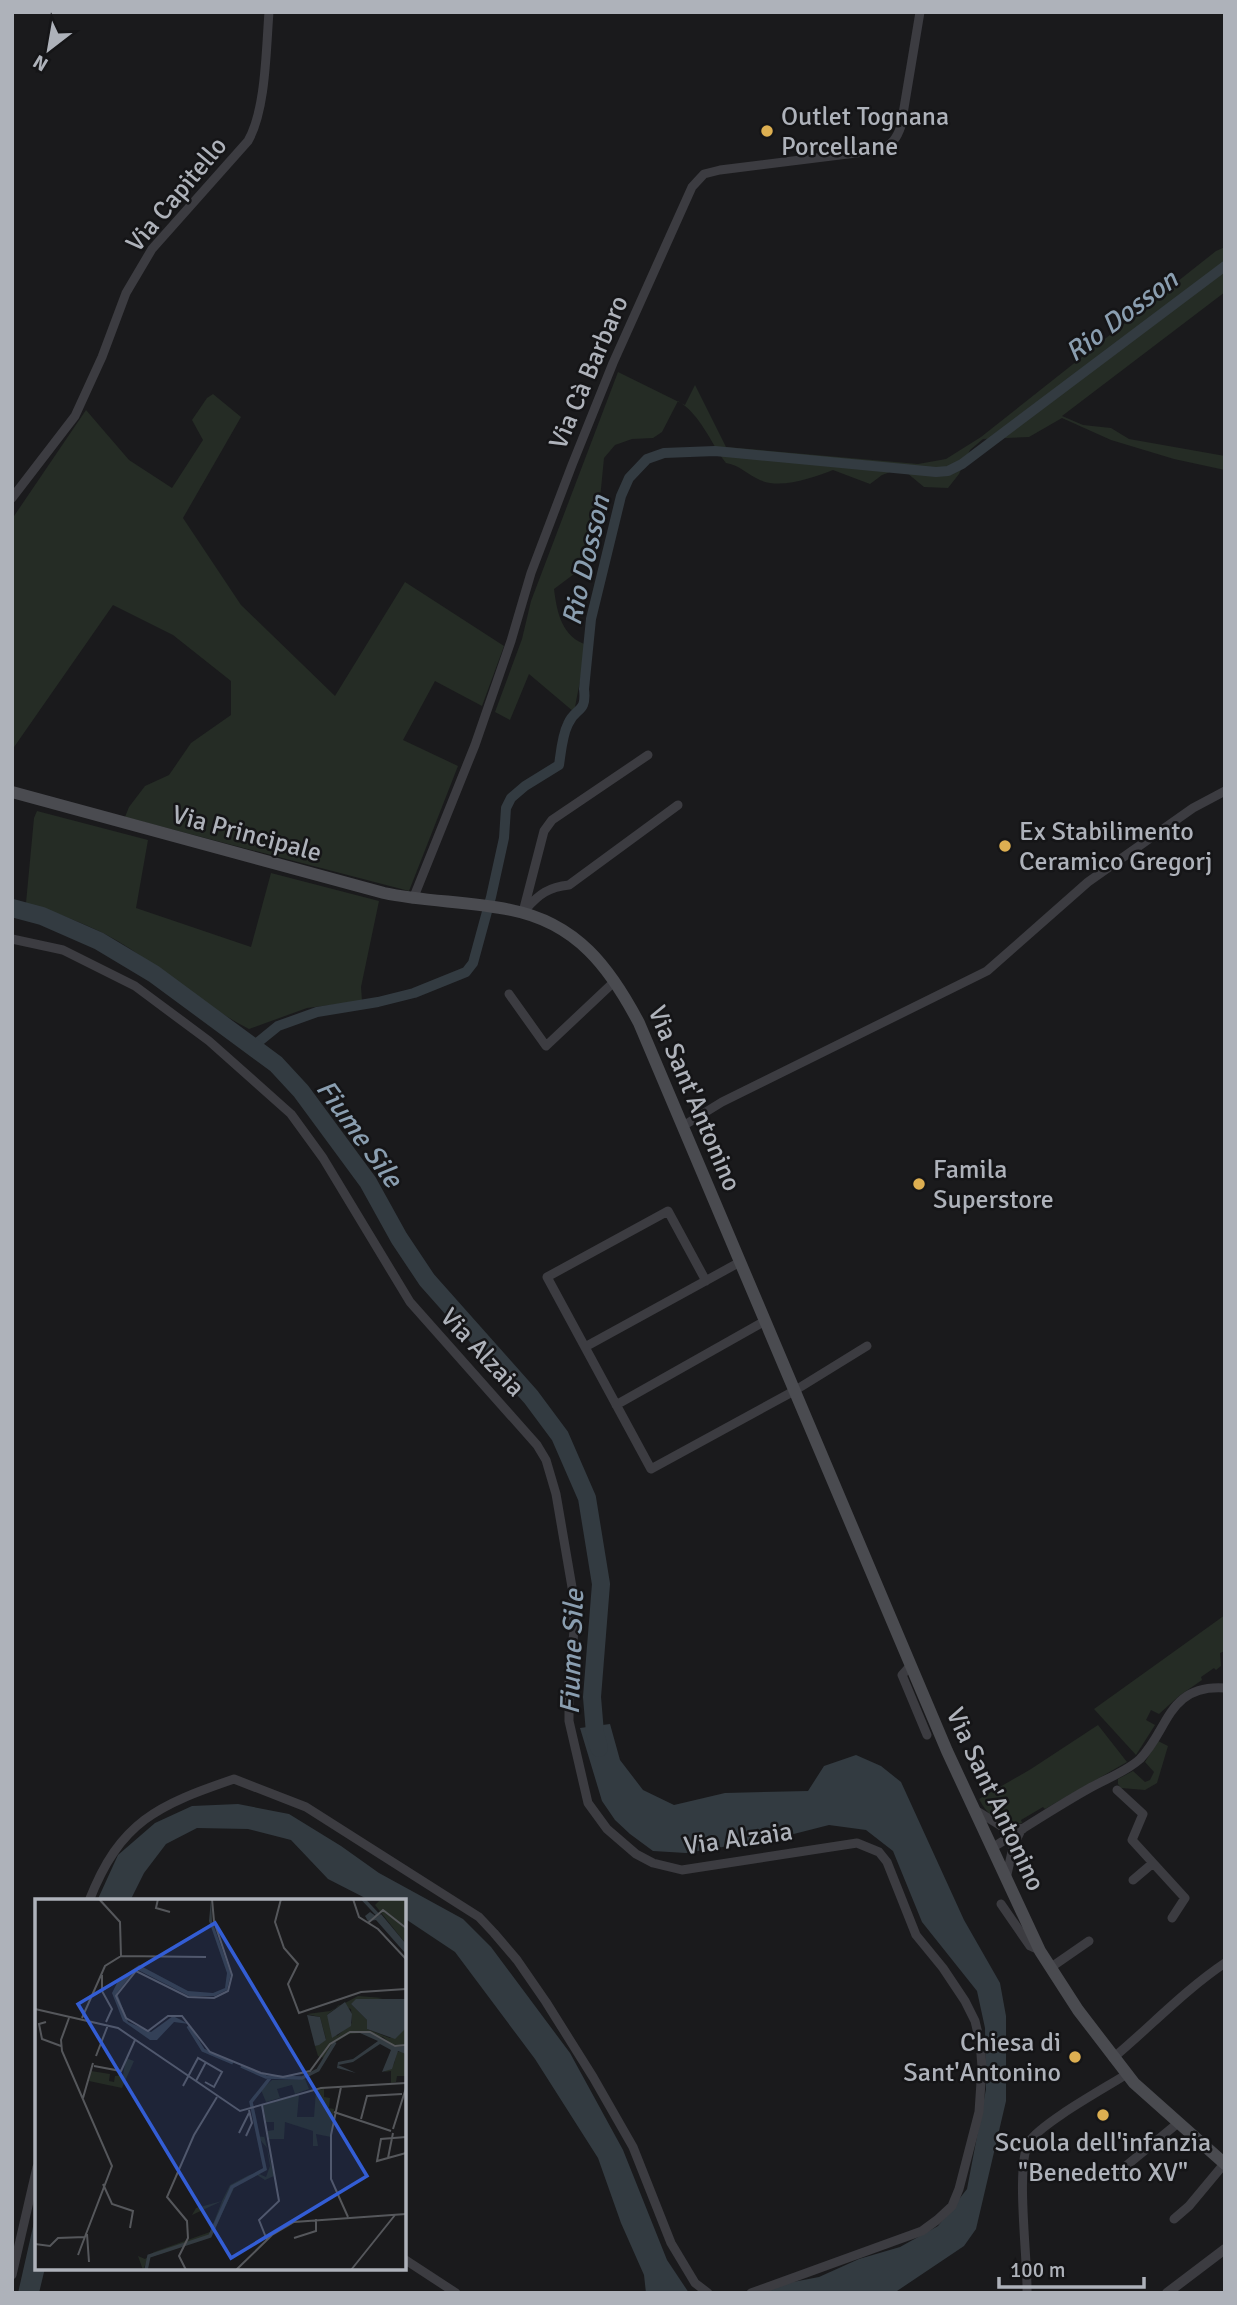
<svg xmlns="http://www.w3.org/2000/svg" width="1237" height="2305" font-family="Signika,sans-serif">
  <rect width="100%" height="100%" fill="#1a1a1c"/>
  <path fill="#252c25" d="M1225,247V292L1062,416L1083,425L1111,428L1129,439L1225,456V470L1174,459L1111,440L1062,418L1029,437L983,439L970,450L959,474L948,488L924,487L901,468L882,475L870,484L833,470C812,478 777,491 756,478C744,472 741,466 726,463C710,442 701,415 678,401L662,432L653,438L632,439L615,445L604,458L599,509L588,534L590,549L574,574L554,589C557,613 562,637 587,645L574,712L529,674L510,720L495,712L522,639L531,601L618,372L685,405L695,385L726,447L918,464L946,459L981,437L1216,251Z
    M213,394L241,417L183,518L241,605L335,696L405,582L504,646L482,706L435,681L403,740L458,766L409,891L125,817L129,807L145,786L169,775L191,743L231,715V681L173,635L113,605L12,750V519L86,410L129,460L172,488L203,440L192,420L207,398Z
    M37,811L148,840L136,908L251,947L271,873L379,901L361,987L362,1001L307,1008L249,1029C206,1007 170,975 129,948C97,927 62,915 26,903L34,818Z
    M1225,1615V1651L1220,1653L1221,1666L1216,1670L1214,1668L1201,1677L1202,1680L1179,1696L1159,1714L1151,1710L1146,1720L1155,1725L1136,1755L1094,1709Z
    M1098,1725L1127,1762L1045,1809L1043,1807L1021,1820L1022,1823C1002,1827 988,1817 979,1799L1031,1769Z
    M1158,1741L1168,1746L1157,1783L1145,1790L1121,1788L1118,1784V1779L1133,1771L1145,1782L1150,1780L1154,1772L1145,1762Z"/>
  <path fill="#333b41" d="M610,1724L620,1760L643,1790L674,1805L725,1793L808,1791L824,1766L856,1755L881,1766L901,1782L964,1920L1000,1983L1006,2016V2101L976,2229L964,2246L894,2293H762L777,2285L819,2277L859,2259L900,2247L938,2226L967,2189L986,2089L985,2028L977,1991L922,1922L893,1851L866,1830L829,1825L778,1838L686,1853L653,1851L630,1834L615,1820L602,1801L580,1728Z
    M238,1804L289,1814L341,1846L379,1873L463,1919L491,1947L570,2053L623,2150L667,2260L689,2293H646L644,2275L621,2223L598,2158L535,2059L455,1952L404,1918V1901H371L328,1879L291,1840L248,1829L197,1828L166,1844L144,1873L130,1901H97L118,1855L155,1823L192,1806Z
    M37,2209V2268H45L39,2293H18Z"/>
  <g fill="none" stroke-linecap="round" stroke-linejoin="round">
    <path stroke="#333b41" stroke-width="10" d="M252,1047L278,1026L317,1012L378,1002L414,993L466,972L473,963L491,897L504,838L506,808L511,798L525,786L559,765C561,752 562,736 568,724C575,707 587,714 584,689L591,619L621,496L629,478L647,459L664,453L715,451L936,472L948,471L962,464L1225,266"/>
    <path stroke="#333b41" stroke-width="18" d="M12,908L42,916L99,941L154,974L276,1064L301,1091L368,1182L399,1238L427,1280L531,1397L560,1436L587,1498L601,1584L592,1697L595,1733L599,1748"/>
    <path stroke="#3c3c41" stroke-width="9" d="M12,498L75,416L102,357L126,293L152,249L248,141C266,110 266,49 269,12
      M413,899L475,745L511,641L531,573L572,465L613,363L692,187L704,174L720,170L880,150C892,145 897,138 901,126L920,12
      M526,909C539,894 549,887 569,885L678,805
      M523,912L544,831L552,820L648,755
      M12,939L63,950L135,986L209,1041L291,1114L323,1158L410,1302L537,1445L546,1460L556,1494L573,1593L574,1630L569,1683V1721L588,1803L607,1829L636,1854L653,1863L682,1870L857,1843L879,1852L887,1862L916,1935L943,1968L965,2001L975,2021L980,2042L982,2067L979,2112L959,2189L952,2206L937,2220L922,2231L751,2293
      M509,994L546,1046L615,981
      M683,1126L722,1102L987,971L1088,882L1193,808L1225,791
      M706,1281L668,1211L547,1277L651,1469L794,1391L867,1346
      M585,1347L740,1262
      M616,1405L765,1321
      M911,1665L902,1675L927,1735
      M1117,1790L1143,1814L1132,1840L1185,1898L1172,1918
      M977,1811L1001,1826L1023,1829
      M992,1848C1024,1828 1056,1807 1088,1789C1105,1779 1126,1772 1140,1759C1169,1729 1168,1684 1225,1688
      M1006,1879L1013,1847L1020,1832
      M1133,1880L1153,1863
      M89,1901C120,1821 158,1805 234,1779L306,1807L479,1917L494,1933L517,1960L546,2002L593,2077L633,2147L671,2243L695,2283L708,2293
      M1001,1904L1030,1946L1039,1950
      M1050,1968L1089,1941
      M1113,2058C1150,2027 1186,1989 1225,1963
      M1121,2170L1178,2123
      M1174,2219L1189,2206L1224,2164
      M404,2259L456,2293
      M12,2275L37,2167
      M1027,2293C1028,2260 1015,2165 1029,2142C1041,2123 1105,2088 1127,2074"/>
    <path stroke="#3c3c41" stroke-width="10" d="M1167,2293L1225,2249"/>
    <path stroke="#4a4b50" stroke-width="12" d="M12,792L384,893C426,902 469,901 511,910C577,923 610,968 639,1023L947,1751L1040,1951L1078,2010L1134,2083L1225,2164"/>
  </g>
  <g fill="#ddaf51" stroke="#151517" stroke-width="2.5">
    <circle cx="767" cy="131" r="7"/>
    <circle cx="1005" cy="846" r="7"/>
    <circle cx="919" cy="1184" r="7"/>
    <circle cx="1075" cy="2057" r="7"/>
    <circle cx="1103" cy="2115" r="7"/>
  </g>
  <g text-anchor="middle" stroke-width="5" stroke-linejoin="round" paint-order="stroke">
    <g font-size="26" fill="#aeb2ba" stroke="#151517" text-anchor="start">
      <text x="781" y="125">Outlet Tognana<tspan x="781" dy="30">Porcellane</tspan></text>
      <text x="1019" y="840">Ex Stabilimento<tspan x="1019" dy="30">Ceramico Gregorj</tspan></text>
      <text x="933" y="1178">Famila<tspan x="933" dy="30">Superstore</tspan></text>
      <text x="1061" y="2051" text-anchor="end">Chiesa di<tspan x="1061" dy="30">Sant'Antonino</tspan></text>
      <text x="1103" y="2151" text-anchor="middle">Scuola dell'infanzia<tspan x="1103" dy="30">"Benedetto XV"</tspan></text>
    </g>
    <g font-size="26" fill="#aeb2ba" stroke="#151517">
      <text transform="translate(176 194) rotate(-50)" y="9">Via Capitello</text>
      <text transform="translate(588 372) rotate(-67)" y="9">Via Cà Barbaro</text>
      <text transform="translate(247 833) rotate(15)" y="9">Via Principale</text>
      <text transform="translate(695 1098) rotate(67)" y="9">Via Sant'Antonino</text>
      <text transform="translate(483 1352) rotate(47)" y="9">Via Alzaia</text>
      <text transform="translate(996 1799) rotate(65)" y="9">Via Sant'Antonino</text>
      <text transform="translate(738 1838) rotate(-8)" y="9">Via Alzaia</text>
    </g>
    <g font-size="28" font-style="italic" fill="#8a9eb0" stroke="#151517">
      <text transform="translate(1121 315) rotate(-37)" y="10">Rio Dosson</text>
      <text transform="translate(585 560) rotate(-77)" y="10">Rio Dosson</text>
      <text transform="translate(360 1133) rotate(54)" y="10">Fiume Sile</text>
      <text transform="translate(571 1652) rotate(-88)" y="10">Fiume Sile</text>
    </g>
  </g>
  <g transform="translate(35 1899)">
    <rect width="371" height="371" fill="#1a1a1c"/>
    <path d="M346,0H371V45L340,6ZM323,97L348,99L316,105L332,121V130L355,139L370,129L371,105V147L360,148L348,138L325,134L314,135L299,144L289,159L283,157L280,147L291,140L285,118L272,115L295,112ZM304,106L316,110L317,124L302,137L292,116ZM369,152L371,177H362L361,183L356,184V172L349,173L359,165L362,153ZM91,159L99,162L87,189L54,182L56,172L75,175L74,182L79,183L80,177L88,176ZM270,180L274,190L260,195L257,186L242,190L245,199L231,203L226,191L237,181ZM289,190V198L295,199L294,209L299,210L296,238L281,235L283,247H278V232L250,223L249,240H234L232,232L239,231V223H231L228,206L264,196L262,218H279L281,191ZM228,232L239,277L230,281L222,276L200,287L176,338L113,359L108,371L103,357L110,360L119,353L175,333L187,302L157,316L161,309L187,302L195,286L214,276L222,274L231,278L235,267L232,249L222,237L229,238Z" fill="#252c25" fill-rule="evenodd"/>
    <path d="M176,0L177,22L196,75L192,91L180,97H154L101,70L82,94L93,123L116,133L138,117L154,125L139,123L122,141H115L88,122L77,94L84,80L104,66L153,92L178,94L190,89L192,74L174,22ZM335,13L342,18L346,15L371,45V55L341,21L333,22L330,17ZM371,100V129L360,140L332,130V121L316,105L321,100ZM310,103L317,115L316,127L297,139L292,116ZM272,116L285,118L291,141L284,146L280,147ZM325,134H337L360,148L371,147V155L363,152L357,170L347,173L356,151L345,145L318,163L303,166L321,174L302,169L303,163L318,160L343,142Z" fill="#333b41"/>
    <path fill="none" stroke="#333b41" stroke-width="3.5" d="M328,0L344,17M153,127L168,151L198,164M206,167L231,178L267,179L283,171L300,143M111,371L114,357L175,337L197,288L230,270L216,203L235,179"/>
    <path fill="none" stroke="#55575b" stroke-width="2" d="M123,0L121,9L135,13M177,0L179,22L197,76L193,92L179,99L153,98L101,72L81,97L91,119L113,132L133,117H147L175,153L226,174L248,178L275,172L295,145L315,133H335L360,147L371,146M246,0L240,23L249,49L263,65L253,85L264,114L326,93L371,90M318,0L324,18L343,30L371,60M333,24L348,11L371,29M86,57L171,58M67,76V92L77,110L71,123M0,110L83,129L205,212L286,189L371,184M34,119L26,141L27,152L77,267L43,356M47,119L70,67L86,57L85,23L64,0M11,123L4,125L7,140L26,147M61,157L73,126M59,167L86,172L100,141M161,182L171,163M148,187L163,159L187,173L179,188L170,183M306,188L296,236V280L313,318M48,199L58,164M227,206L244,302L224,321L232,341M299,213L356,232M326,220L332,197L367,195M358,230L371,189M204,234L214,214M211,237L217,224L214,211M371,238L346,240L342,262L371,254M353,259L358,234M68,285L77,305L98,312L95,329M52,335L54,363M259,339L281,332V320M0,345L15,347L23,339L50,338M151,371L144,357L153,339L152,322L132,298L159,236L182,198M201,371L237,336L259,323L371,315M316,371L360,316"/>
    <path fill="#335dd4" fill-opacity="0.15" stroke="#335dd4" stroke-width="3.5" d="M180,24L332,277L196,359L43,105Z"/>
    <rect width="371" height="371" fill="none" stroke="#aeb2ba" stroke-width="3.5"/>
  </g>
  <rect width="1237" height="2305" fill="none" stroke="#aeb2ba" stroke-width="28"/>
  <g transform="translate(49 49) rotate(211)" stroke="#151517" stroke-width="5" paint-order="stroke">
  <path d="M0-5L12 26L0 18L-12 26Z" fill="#aeb2ba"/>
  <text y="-10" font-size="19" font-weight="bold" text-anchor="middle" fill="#aeb2ba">N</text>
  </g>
  <path d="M999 2277v10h145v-10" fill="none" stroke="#aeb2ba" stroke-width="3.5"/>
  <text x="1010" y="2277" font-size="21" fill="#aeb2ba" stroke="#151517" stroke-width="5" paint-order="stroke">100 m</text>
</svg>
